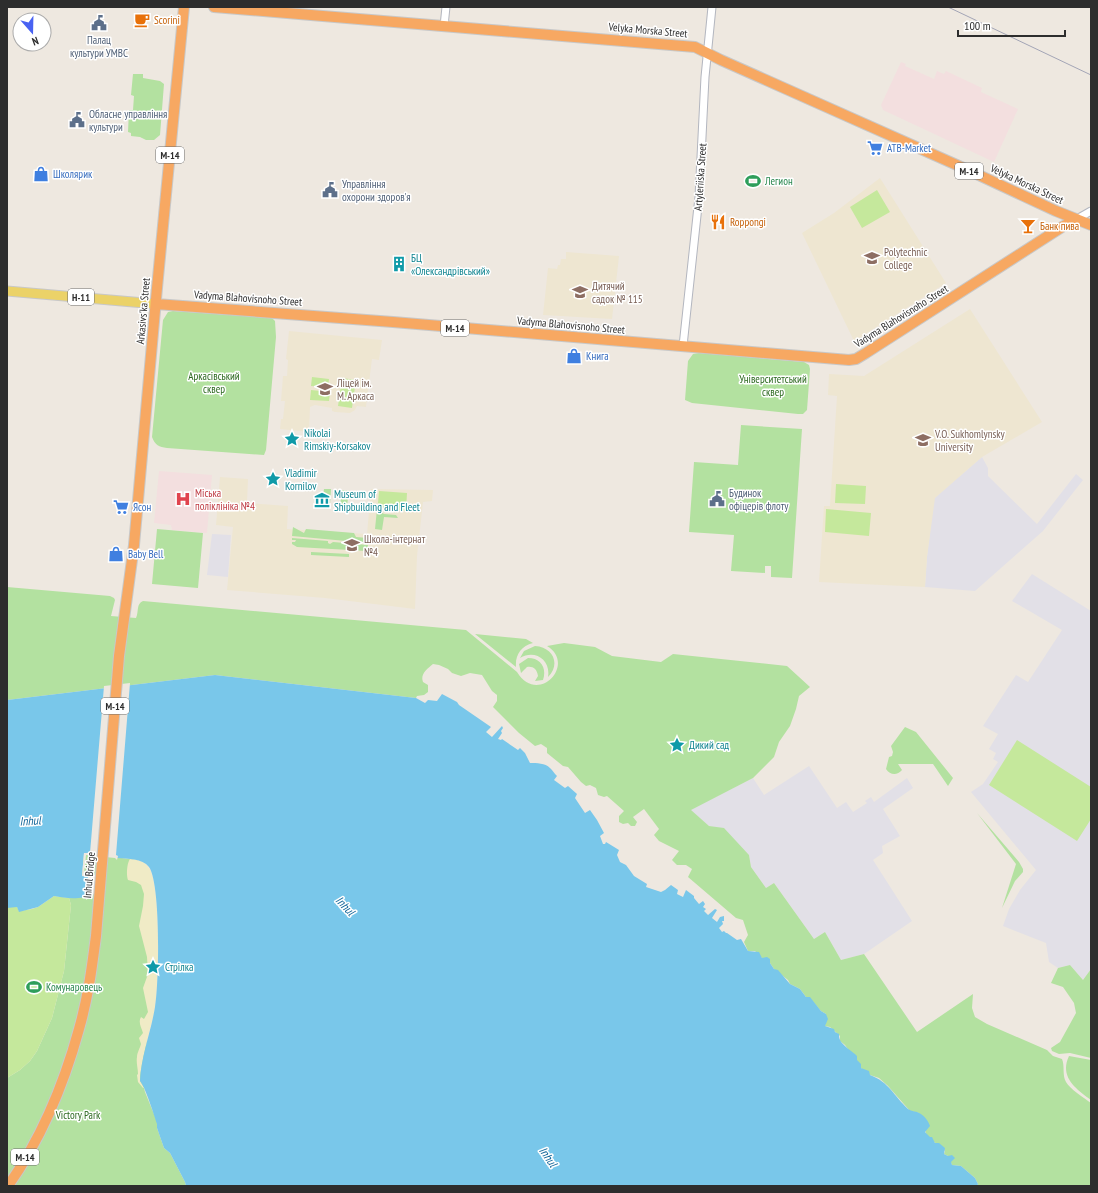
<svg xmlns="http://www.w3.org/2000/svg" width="1098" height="1193" font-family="'PT Sans Narrow',sans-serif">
  <rect width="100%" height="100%" fill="#eee8e0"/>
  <path fill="#e2e0e7" d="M982,457L988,468V476L1037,524L1076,474L1083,480L1043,531L975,591L925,587L927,557L934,498Z
    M212,534L231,535L228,577L207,575Z
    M1032,574L1091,611V969L1083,980L1070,965L1058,968L1049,962L1046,943L1003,926L1009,909L1020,890L1036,870L971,792L983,784L998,762L993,759L996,753L989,749L998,734L983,726L1016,675L1028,682L1062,630L1012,601Z
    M809,766L837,808L846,802L853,812L867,803L865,801L871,797L874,802L907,778L913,788L883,809L900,836L882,846L883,853L873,860L912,921L864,954L841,960L825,932L814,939L774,883L766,888L751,867L749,855L724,829L709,826L690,810L753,778L764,795Z"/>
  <path fill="#eee6d1" d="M880,178L946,283L854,341L802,233L834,213Z
    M566,252L619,256L612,319L543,315L548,268L557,269L558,265H560L561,259H566Z
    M970,309L1042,422L982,457L935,498L927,557L925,587L819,582L824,506H830L837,396L828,395L829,374L864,376Z
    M289,331L382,340L379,360L372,359L366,407L357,406L355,410L350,413L335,412L332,411V408L315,405L310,407L309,432L280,429L281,419H283L285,401H281L283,376H287L288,360L286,359Z
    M220,477L248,479L247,503L288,506L287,529L367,534L371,489L433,490L432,501L423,502L417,556L415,609L325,598L227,590L233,527L216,525Z"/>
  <path fill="#f3dfdf" d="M901,62L906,64L905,66L934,79L937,71L944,74L946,71L982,88L981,92L1018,109L994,162L883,110L881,105Z
    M159,471L212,475L207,533L172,530L171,525L154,523Z"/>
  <path fill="#b3e1a0" d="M133,74H143V78L160,81L164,84L160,135L154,140H146L140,137L131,136V133L128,132L129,110H133L134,96L131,95Z
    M173,311L272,318L275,321L276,337L266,450L264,455L167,448C159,447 155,445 152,437L163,320L168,312Z
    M699,353L804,362L809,365L810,369L807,410L803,414H798L692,403L685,400L688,361L693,354Z
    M741,425L802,429L792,578L771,577V566H765V573L731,571L734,535L689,532L694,462L738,465Z
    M324,489H331L330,504L322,503Z
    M342,490L349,491L347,506L340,505Z
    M377,509L384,514L396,515L398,518L384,517L382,530L375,529Z
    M293,527L304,533L306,529L354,533L356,537L368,538V543L292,536Z
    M157,529L203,533L198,588L152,584Z
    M292,538L328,541V543L330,544L333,542L368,545L367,551L297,547L292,544V542H295L296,540H292Z
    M311,552L349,554V557L311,555Z
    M7,587L110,596L114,598L115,600L111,616L136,618C139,611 136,604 143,601L466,630L517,672C538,706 577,664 547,646L564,643L595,647L612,656L661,662L673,654L787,666L810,687L799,696L796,709L790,726L779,742L774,757L753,778L691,810L709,826L724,828L749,855L751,867L766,888L774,883L814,939L825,932L841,960L864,954L917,1032L973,994L972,1008L975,1017L987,1024L1047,1050L1053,1056L1062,1059C1065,1066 1062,1075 1066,1082C1070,1089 1084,1098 1091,1103V1186H977L978,1184L975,1178L961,1166L952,1165L948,1156L944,1154L945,1151L927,1136L919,1113L910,1111L888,1086L879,1078L870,1075L861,1068L845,1045L840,1041V1036L830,1027L825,1026L826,1014L821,1011L810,998L806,997L800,989L790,984L788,980L774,969L770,963L762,958L755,951H748L744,942L748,935L743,920L736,918L688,877L692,869L686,865H677L672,860L679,851L659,841L654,835L659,829L644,809L633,817L637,822L635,826H631L628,823L623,824L619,822V816L624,811L607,796L604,797L598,795L596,788L590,785L586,786L581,782L568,767L563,766L547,753V748L541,744L535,746L519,733L493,707L497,701V695L492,691L482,675L470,673L461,676L452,673L448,669L439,665L433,664C427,669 420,674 423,682L428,685V692L424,695L417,696L416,698L215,675L7,700Z
    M475,634L526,639L533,643C521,646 515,655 516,667Z
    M535,646C553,647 561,664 548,677C551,660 535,649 520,658L524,651Z
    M528,658C541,658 547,668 543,680L535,681L538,676C537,669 533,666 527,667L521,673L519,664Z
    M905,727L916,732L953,778L948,786L933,764H898L902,770C897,776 890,775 886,769L889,757L892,756L893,752L891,746Z
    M977,813L1019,862L1023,869V872L1015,881L1002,908L1016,864Z
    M84,853L137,860L155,892L144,1088L145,1092L158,1124L157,1128L164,1148L170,1153L185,1182L186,1186H7V1078L20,1070L30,1061L37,1051L52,1018L64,971L71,905L69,898H76L82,876Z
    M1070,965L1083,980L1091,969V1058L1070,1053L1059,1054L1052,1051L1051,1048L1060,1042L1076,1013L1074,1003L1063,987L1051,983L1058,968Z
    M1069,1056L1091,1060V1100C1076,1089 1059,1077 1069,1056Z"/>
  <path fill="#f0ebc6" d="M130,859C137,860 145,861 149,868C161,885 159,984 155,1007C154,1017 150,1027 148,1037C145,1049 142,1062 140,1076V1081L144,1088H143L138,1082L137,1075L138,1074C138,1068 136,1063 137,1057C137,1053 140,1048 141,1044L139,1038L143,1033C141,1027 138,1022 141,1017L144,1019L148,1012L143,988L148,974L147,957L139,926L143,906L144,894L141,885L136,882L128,880C126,875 127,863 130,859Z"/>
  <path fill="#c5e89c" d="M877,190L890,212L862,228L850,207Z
    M312,377L329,379L328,387L311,386Z
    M342,378L356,380L352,408L338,406Z
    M311,390L330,392L329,401L310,400Z
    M836,484L866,486L865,504L835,503Z
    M379,491L407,493L406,511L384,509L378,503Z
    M826,509L871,513L869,536L825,532Z
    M1017,740L1091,787V819L1077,841L989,785Z
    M54,896L69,898L71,905L64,971L52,1018L37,1051L30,1061L20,1070L7,1078V907H17L19,911L32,909L38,907Z"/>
  <path fill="#79c7ea" d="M215,675L416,698L425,703L428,700L437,701L442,694L457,702L459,705L491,727L486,732L492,737L502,726L503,728L501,731L502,733L498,739L501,740L502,739L518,750L520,748L525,753L530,763C537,763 545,763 550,768C553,771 554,773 557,776L554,780L565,788L568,786L577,794L575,798L585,813L590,810L597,820L604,833L600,836L603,844H605L606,842L619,850L617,855L620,862L626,865L634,876L647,884L646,887L661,892L665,890L671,885L678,890L677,894L683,897L686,890L694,896V898L699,904L703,901L705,904L703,907L706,909L704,911L708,915L715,909L717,910L712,918L717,922L720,917L724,916V921H722L723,924L719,928L722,932L724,931L726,933H727L737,940L741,939L748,951L759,952L762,958L767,957L770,959V963L774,969L778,970L790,984L800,989L806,997H810L821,1011L826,1014L828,1019L825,1026L834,1029L835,1032L839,1034C839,1036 839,1038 840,1040C842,1045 853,1052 857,1056V1060L861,1064V1068L869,1071L870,1075C889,1082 894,1096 908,1109C911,1111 914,1111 917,1112C923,1114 928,1120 930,1126L925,1132L930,1137H932L935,1143H939L945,1148L944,1154L948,1156L952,1155L955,1158L951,1162L952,1165L961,1166L975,1178L978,1184L977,1186H186L185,1182L170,1153L164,1148L157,1128V1124C154,1115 145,1086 140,1081C141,1056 151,1032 155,1007C159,984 161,884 149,867C142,858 128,859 117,858V856L84,853L82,876L104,878C100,883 96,890 91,893C82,901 65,898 54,896L38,907L19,912L17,907L7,908V700Z"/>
  <path fill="#eee8e0" d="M130,683L116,855L118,856L117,860L115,858L86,855L84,874L104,876L105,886L86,900L88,877L82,876L84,853H90L104,686Z"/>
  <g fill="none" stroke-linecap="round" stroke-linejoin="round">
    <defs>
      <path id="minor" d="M444,26L446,7
        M1077,219L1091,211
        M683,346L699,197L705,77L712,7"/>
      <path id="major" d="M7,291L156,304"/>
      <path id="highway" d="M214,7L695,47L721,60L968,170L1056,211L1091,225
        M156,304L393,322L849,360L856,359L866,353L1062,227L1077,219
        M8,1186C41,1139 64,1084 79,1029C88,998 92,967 96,936L119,656L134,545L157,288L184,7"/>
    </defs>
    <use href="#minor" stroke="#b3b6bf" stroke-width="9"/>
    <use href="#major" stroke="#c8c8c8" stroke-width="11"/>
    <use href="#highway" stroke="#c8c8c8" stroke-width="12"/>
    <use href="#minor" stroke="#fff" stroke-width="7"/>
    <use href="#major" stroke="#ebd268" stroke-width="9"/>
    <use href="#highway" stroke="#f7a862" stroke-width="10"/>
    <path stroke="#a3a5b6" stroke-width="1" d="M948,7L1091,75"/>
  </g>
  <defs>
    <symbol id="cafe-bare" viewBox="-9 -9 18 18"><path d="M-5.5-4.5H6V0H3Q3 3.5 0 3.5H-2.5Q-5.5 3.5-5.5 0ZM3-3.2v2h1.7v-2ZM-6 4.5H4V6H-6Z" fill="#e8710a" stroke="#fff" stroke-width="2.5" paint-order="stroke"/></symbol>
    <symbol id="civic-bare" viewBox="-9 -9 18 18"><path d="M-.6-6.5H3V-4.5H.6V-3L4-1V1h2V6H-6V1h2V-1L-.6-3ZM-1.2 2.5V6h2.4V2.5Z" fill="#5c6f8a" stroke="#fff" stroke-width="2.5" paint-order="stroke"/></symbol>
    <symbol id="supermarket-bare" viewBox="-9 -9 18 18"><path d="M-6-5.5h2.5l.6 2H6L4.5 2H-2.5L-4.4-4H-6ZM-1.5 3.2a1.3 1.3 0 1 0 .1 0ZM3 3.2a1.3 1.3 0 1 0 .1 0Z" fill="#3f7fe0" stroke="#fff" stroke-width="2.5" paint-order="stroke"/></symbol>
    <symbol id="shop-bare" viewBox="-9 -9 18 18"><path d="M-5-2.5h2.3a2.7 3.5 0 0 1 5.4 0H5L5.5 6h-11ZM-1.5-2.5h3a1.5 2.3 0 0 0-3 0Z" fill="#3f7fe0" stroke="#fff" stroke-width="2.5" paint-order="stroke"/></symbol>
    <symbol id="stadium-bare" viewBox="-9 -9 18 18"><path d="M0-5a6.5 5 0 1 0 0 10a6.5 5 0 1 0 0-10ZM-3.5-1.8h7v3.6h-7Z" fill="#2e9e5b" stroke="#fff" stroke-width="2.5" paint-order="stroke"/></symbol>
    <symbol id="restaurant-bare" viewBox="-9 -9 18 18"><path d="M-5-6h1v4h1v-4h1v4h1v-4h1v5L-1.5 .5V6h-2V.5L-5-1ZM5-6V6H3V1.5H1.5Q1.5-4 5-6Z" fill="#e8710a" stroke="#fff" stroke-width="2.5" paint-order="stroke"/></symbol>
    <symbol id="bar-bare" viewBox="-9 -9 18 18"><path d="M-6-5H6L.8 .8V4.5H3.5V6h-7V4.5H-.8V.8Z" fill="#e8710a" stroke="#fff" stroke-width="2.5" paint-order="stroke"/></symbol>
    <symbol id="university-bare" viewBox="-9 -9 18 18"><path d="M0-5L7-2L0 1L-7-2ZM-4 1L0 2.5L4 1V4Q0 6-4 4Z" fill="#8d6e63" stroke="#fff" stroke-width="2.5" paint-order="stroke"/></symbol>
    <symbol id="building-bare" viewBox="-9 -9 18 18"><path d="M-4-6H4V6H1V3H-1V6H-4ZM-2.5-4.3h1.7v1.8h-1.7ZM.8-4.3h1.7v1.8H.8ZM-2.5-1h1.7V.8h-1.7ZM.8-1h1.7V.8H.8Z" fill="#0f9aa8" stroke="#fff" stroke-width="2.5" paint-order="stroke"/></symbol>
    <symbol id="school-bare" viewBox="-9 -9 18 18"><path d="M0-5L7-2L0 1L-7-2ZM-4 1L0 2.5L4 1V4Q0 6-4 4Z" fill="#8d6e63" stroke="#fff" stroke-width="2.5" paint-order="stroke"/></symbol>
    <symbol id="sight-bare" viewBox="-9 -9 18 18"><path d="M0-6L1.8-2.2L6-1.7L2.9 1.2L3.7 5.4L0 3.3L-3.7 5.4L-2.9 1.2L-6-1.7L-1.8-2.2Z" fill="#0f9aa8" stroke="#fff" stroke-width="2.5" paint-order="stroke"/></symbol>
    <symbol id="hospital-bare" viewBox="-9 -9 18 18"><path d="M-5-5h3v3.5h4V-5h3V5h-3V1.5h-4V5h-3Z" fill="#e0444e" stroke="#fff" stroke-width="2.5" paint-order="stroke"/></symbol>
    <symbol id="museum-bare" viewBox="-9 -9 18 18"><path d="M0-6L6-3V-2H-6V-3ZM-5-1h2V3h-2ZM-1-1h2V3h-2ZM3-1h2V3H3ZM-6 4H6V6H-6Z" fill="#0f9aa8" stroke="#fff" stroke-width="2.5" paint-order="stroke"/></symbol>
  </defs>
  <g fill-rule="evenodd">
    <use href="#cafe-bare" x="131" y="9" width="22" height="22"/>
    <use href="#civic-bare" x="88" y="12" width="22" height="22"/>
    <use href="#civic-bare" x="66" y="109" width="22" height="22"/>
    <use href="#supermarket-bare" x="864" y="137" width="22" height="22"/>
    <use href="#shop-bare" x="30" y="163" width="22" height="22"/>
    <use href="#stadium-bare" x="742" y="170" width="22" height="22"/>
    <use href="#civic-bare" x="319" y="179" width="22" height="22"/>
    <use href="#restaurant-bare" x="707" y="211" width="22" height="22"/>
    <use href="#bar-bare" x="1017" y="215" width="22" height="22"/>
    <use href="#university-bare" x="861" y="247" width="22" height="22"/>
    <use href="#building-bare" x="388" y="253" width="22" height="22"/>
    <use href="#school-bare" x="569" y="281" width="22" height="22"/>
    <use href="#shop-bare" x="563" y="345" width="22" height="22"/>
    <use href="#school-bare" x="314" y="378" width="22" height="22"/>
    <use href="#sight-bare" x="281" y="428" width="22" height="22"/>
    <use href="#university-bare" x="912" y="429" width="22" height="22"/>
    <use href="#sight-bare" x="262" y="468" width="22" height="22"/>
    <use href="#hospital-bare" x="172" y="488" width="22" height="22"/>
    <use href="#civic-bare" x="706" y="488" width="22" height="22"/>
    <use href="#museum-bare" x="311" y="489" width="22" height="22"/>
    <use href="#supermarket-bare" x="110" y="496" width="22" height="22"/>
    <use href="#school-bare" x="341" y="534" width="22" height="22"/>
    <use href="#shop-bare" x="105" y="543" width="22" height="22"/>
    <use href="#sight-bare" x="666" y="734" width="22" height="22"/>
    <use href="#sight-bare" x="142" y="956" width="22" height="22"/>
    <use href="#stadium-bare" x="23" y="976" width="22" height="22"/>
  </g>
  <g text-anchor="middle" stroke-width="3" stroke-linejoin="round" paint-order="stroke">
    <g fill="#fff" stroke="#6c6c6c" stroke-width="1">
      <rect x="156" y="147" width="28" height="16" rx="3"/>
      <rect x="955" y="163" width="28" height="16" rx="3"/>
      <rect x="68" y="289" width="26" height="16" rx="3"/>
      <rect x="441" y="320" width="28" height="16" rx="3"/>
      <rect x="101" y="698" width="28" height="16" rx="3"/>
      <rect x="11" y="1149" width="28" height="16" rx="3"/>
    </g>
    <g font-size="10" font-weight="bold" fill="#2d2d2d">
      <text x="170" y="159">М-14</text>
      <text x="969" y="175">М-14</text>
      <text x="81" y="301">Н-11</text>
      <text x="455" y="332">М-14</text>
      <text x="115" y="710">М-14</text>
      <text x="25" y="1161">М-14</text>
    </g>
    <g font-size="11" fill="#c56008" stroke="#fff" text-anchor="start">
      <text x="154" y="24">Scorini</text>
      <text x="730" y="226">Roppongi</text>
      <text x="1040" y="230">Банк пива</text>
    </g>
    <g font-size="11" fill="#2d2d2d" stroke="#fff">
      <text transform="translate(648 30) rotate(5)" y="4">Velyka Morska Street</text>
      <text transform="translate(700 177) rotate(-86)" y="4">Artyleriiska Street</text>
      <text transform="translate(1027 184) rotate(25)" y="4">Velyka Morska Street</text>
      <text transform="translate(248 298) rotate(4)" y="4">Vadyma Blahovisnoho Street</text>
      <text transform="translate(143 311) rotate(-85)" y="4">Arkasivs'ka Street</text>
      <text transform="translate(901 316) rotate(-32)" y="4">Vadyma Blahovisnoho Street</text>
      <text transform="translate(571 325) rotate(5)" y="4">Vadyma Blahovisnoho Street</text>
      <text transform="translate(89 875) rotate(-85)" y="4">Inhul Bridge</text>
    </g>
    <g font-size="11" fill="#4e5e75" stroke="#fff" text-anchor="start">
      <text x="99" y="44" text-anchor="middle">Палац<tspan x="99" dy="13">культури УМВС</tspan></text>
      <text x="89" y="118">Обласне управління<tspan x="89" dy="13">культури</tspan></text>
      <text x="342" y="188">Управління<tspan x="342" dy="13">охорони здоров'я</tspan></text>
      <text x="729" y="497">Будинок<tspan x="729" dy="13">офіцерів флоту</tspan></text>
    </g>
    <g font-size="11" fill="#366cbe" stroke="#fff" text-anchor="start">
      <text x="887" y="152">ATB-Market</text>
      <text x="53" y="178">Школярик</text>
      <text x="586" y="360">Книга</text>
      <text x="133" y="511">Ясон</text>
      <text x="128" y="558">Baby Bell</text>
    </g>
    <g font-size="11" fill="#27864d" stroke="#fff" text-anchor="start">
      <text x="765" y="185">Легион</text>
      <text x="46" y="991">Комунаровець</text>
    </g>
    <g font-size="11" fill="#785e54" stroke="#fff" text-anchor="start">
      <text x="884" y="256">Polytechnic<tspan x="884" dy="13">College</tspan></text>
      <text x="592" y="290">Дитячий<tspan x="592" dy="13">садок № 115</tspan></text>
      <text x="337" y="387">Ліцей ім.<tspan x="337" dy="13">М. Аркаса</tspan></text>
      <text x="935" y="438">V.O. Sukhomlynsky<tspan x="935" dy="13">University</tspan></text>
      <text x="364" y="543">Школа-інтернат<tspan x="364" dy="13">№4</tspan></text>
    </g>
    <g font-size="11" fill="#0d838f" stroke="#fff" text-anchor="start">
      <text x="411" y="262">БЦ<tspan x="411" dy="13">«Олександрівський»</tspan></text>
      <text x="304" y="437">Nikolai<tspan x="304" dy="13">Rimskiy-Korsakov</tspan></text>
      <text x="285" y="477">Vladimir<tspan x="285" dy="13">Kornilov</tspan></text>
      <text x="334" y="498">Museum of<tspan x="334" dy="13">Shipbuilding and Fleet</tspan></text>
      <text x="689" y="749">Дикий сад</text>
      <text x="165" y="971">Стрілка</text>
    </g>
    <g font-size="11" fill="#2b681e" stroke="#fff">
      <text x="214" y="380">Аркасівський<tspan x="214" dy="13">сквер</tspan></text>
      <text x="773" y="383">Університетський<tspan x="773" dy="13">сквер</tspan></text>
      <text x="78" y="1119">Victory Park</text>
    </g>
    <g font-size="11" fill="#be3a42" stroke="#fff" text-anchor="start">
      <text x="195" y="497">Міська<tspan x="195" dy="13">поліклініка №4</tspan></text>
    </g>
    <g font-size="12" font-style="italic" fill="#14679a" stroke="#fff">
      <text transform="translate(30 821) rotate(-4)" y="4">Inhul</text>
      <text transform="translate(345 906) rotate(46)" y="4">Inhul</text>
      <text transform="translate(548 1157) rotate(55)" y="4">Inhul</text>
    </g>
  </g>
  <rect width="1098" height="1193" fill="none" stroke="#2d2d2d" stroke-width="16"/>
  <g transform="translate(32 32) rotate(160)"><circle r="19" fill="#ffffff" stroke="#ababab"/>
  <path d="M0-3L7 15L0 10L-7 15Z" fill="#4962f2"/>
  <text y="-6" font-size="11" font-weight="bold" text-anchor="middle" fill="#2d2d2d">N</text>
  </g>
  <path d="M958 30v6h107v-6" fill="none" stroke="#2d2d2d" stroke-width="2"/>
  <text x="964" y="30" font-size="12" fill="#2d2d2d" stroke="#ffffff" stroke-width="3" paint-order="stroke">100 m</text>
</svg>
